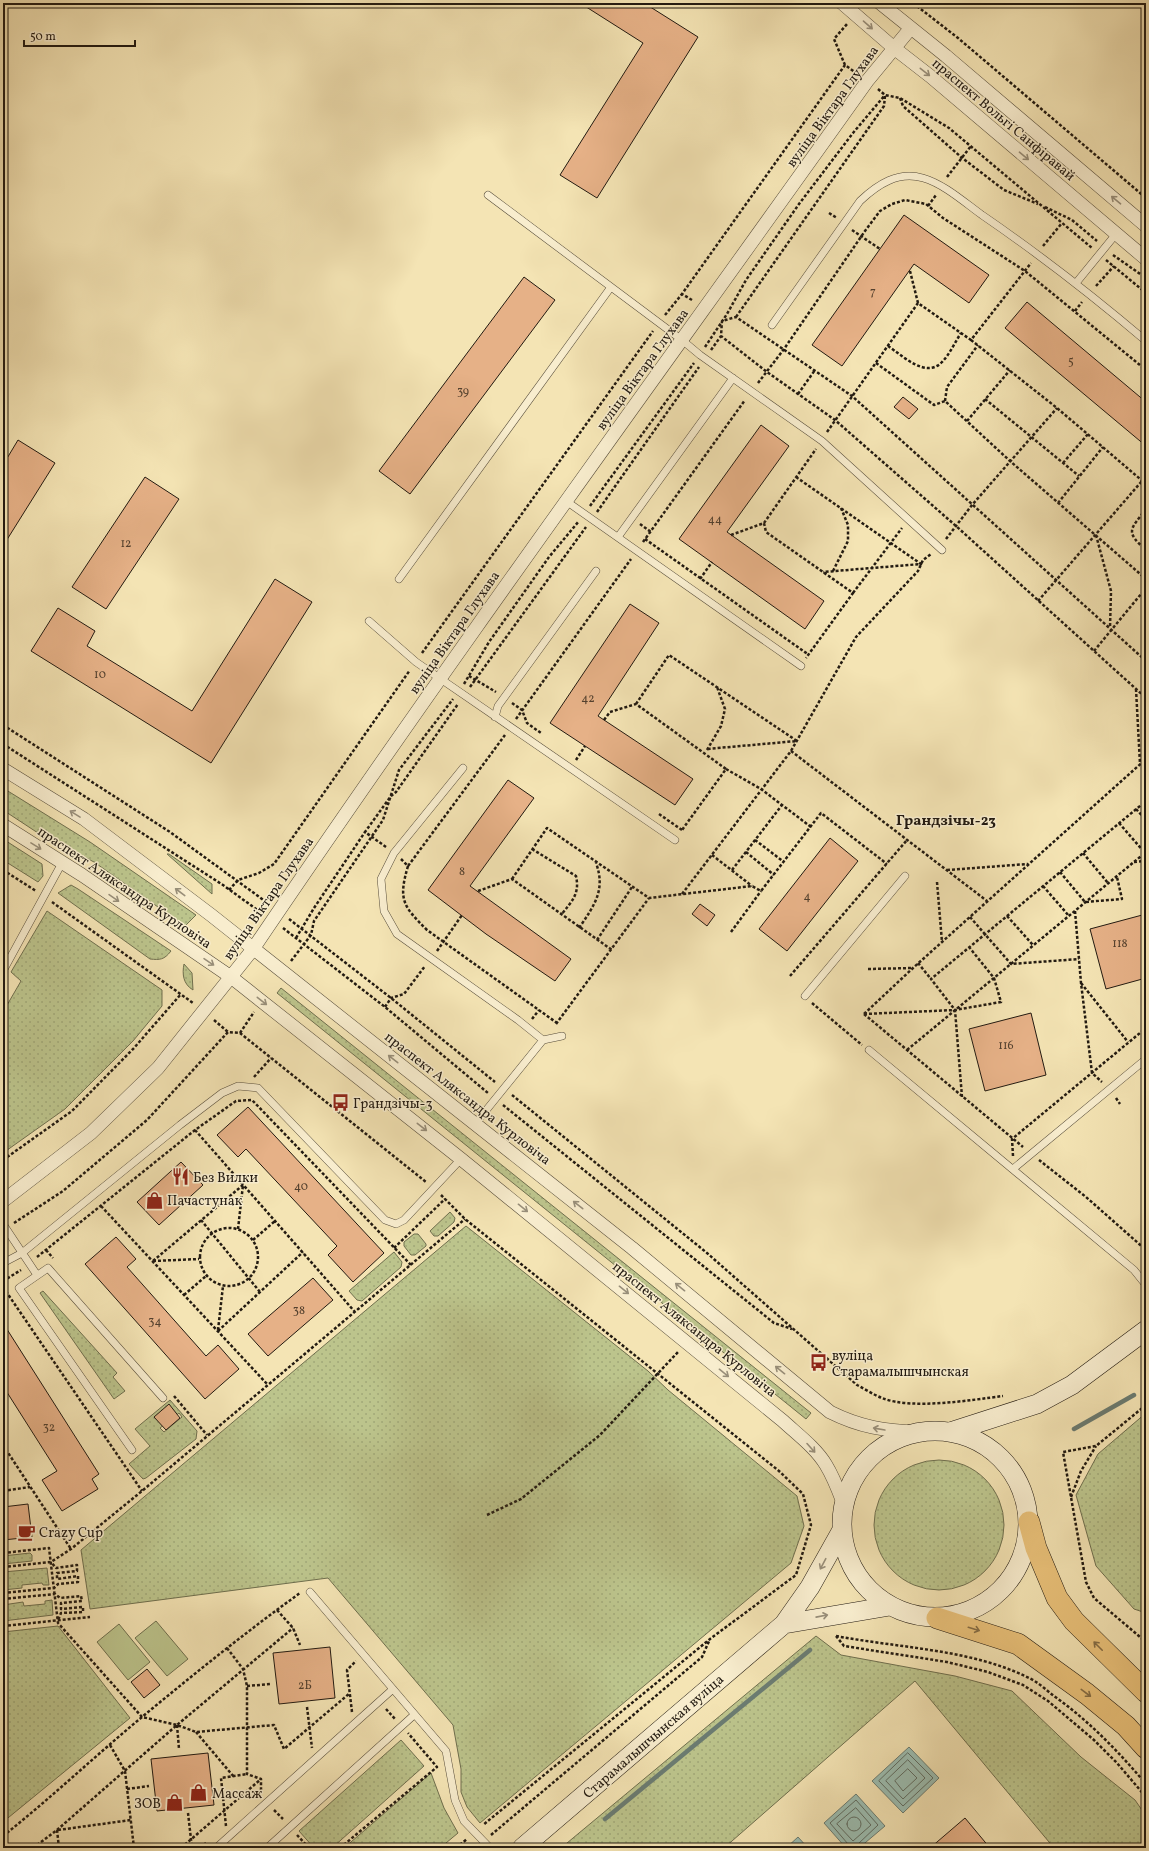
<svg xmlns="http://www.w3.org/2000/svg" width="1149" height="1851" font-family="Vollkorn,serif">
  <defs>
    <pattern id="grass-dots" width="8" height="8" patternUnits="userSpaceOnUse"><rect width="8" height="8" fill="#bcc48c"/><path d="M2 2h.1M6 6h.1" fill="none" stroke="#a1a878" stroke-width="1.8" stroke-linecap="round"/></pattern>
  </defs>
  <rect width="100%" height="100%" fill="#f4e4b4"/>
  <filter id="stains"><feTurbulence type="fractalNoise" baseFrequency=".005" numOctaves="4"/><feColorMatrix values="0 0 0 0 .2 0 0 0 0 .09 0 0 0 0 .02 0 0 0 .5 -.17"/></filter>
  <radialGradient id="worn" r=".72"><stop offset=".6" stop-color="#630" stop-opacity="0"/><stop offset="1" stop-color="#630" stop-opacity=".3"/></radialGradient>
  <path fill="url(#grass-dots)" stroke="#6f6f4e" fill-rule="evenodd" d="M3,788L90,842L196,915L185,926L94,862L38,833L3,810Z
    M3,839L42,864L43,876L38,882L3,860Z
    M167,854H169L212,884V894Z
    M71,885L78,889L171,951C164,960 160,960 150,959L58,893Z
    M47,911L162,990V1006L133,1041L65,1109L3,1153V1012L21,981L11,972Z
    M184,964L192,973L193,990C183,984 182,974 184,964Z
    M281,988L811,1413L806,1419L277,993Z
    M450,1212L455,1218L454,1222L438,1236H434L430,1231Z
    M466,1226L648,1371L668,1390L797,1496L804,1526L791,1563L480,1823L467,1807L461,1792V1769L453,1725L328,1578L90,1609L81,1550Z
    M414,1234H418L426,1244V1246L415,1255H411L404,1246V1242Z
    M394,1252L402,1262L401,1267L362,1301L357,1300L349,1291Z
    M43,1291L117,1373L113,1377L125,1391L114,1399L40,1293Z
    M170,1400L197,1431L196,1439L146,1478L143,1479L129,1464L150,1446L135,1429ZM179,1413L182,1417L164,1432L160,1428Z
    M1146,1413V1613L1134,1609L1096,1566L1076,1495L1098,1454Z
    M874 1525a65 65 0 1 1 130 0a65 65 0 1 1-130 0Z
    M30,1553L32,1555V1561L3,1564V1556Z
    M47,1568L49,1585H43L42,1583L22,1585V1588L3,1590V1572Z
    M52,1600L53,1615L3,1621V1605L23,1602L24,1606L45,1604V1601Z
    M58,1626L130,1718L3,1822V1632Z
    M816,1636L841,1655L955,1676L1012,1691L1081,1757L1135,1800L1146,1816V1848H1054L915,1681L724,1848H561Z
    M401,1740L424,1766L332,1848H314L299,1831Z
    M431,1773L444,1808L458,1833L440,1848H344Z"/>
  <path fill="#bcc48c" stroke="#6f6f4e" d="M156,1621L188,1659L167,1676L135,1638Z
    M119,1624L150,1662L128,1680L97,1642Z"/>
  <path fill="#9cbeb2" stroke="#6b7c72" d="M909,1747L939,1778L903,1813L872,1781Z
    M856,1794L885,1826L859,1848H846L824,1823Z
    M798,1837L808,1848H786Z"/>
  <g fill="none" stroke-linecap="round" stroke-linejoin="round">
    <path stroke="#5f6c62" stroke-width="1" d="M908,1753L933,1778L903,1806L879,1781Z
      M908,1760L925,1778L903,1799L886,1781Z
      M908,1769L917,1778L903,1791L895,1781Z
      M856,1808L871,1825L853,1841L837,1824Z
      M847 1824a7 7 0 1 1 14 0a7 7 0 1 1-14 0Z
      M849,1848L848,1844L830,1823L856,1800L878,1825L858,1844L857,1848"/>
    <path stroke="#6b7c72" stroke-width="4.5" d="M1074,1429L1134,1395
      M605,1819L810,1650"/>
  </g>
  <path fill="#e6b187" stroke="#221a11" d="M580,3H644L698,37L597,198L560,175L643,43Z
    M904,215L989,275L969,303L914,264L842,366L812,345Z
    M524,277L555,300L410,494L379,471Z
    M1027,302L1146,402V446L1005,328Z
    M903,397L918,409L909,419L894,407Z
    M761,425L789,446L727,532L824,601L805,629L679,539Z
    M18,440L55,463L3,546V465Z
    M145,477L179,499L106,609L72,587Z
    M275,579L312,602L211,763L31,651L58,608L95,631L87,646L192,711Z
    M630,604L659,623L598,716L693,779L675,805L550,723Z
    M508,780L534,798L470,886L571,959L555,981L486,934L428,890Z
    M830,838L858,861L787,951L759,929Z
    M700,904L715,915L707,926L692,914Z
    M1146,914V978L1106,989L1090,929Z
    M1031,1013L1046,1075L985,1091L969,1029Z
    M248,1107L384,1253L353,1282L328,1255L337,1246L246,1149L238,1157L217,1135Z
    M181,1162L203,1185L159,1225L137,1202Z
    M116,1237L136,1259L127,1267L206,1356L218,1345L239,1369L205,1399L85,1264Z
    M313,1278L333,1300L268,1356L248,1334Z
    M3,1323L99,1474L92,1479L98,1489L62,1511L42,1480L57,1471L3,1386Z
    M169,1404L180,1418L166,1430L154,1417Z
    M28,1504L32,1537L3,1540V1507Z
    M330,1647L335,1698L279,1704L273,1653Z
    M147,1669L160,1685L144,1698L131,1682Z
    M208,1753L214,1805L157,1811L151,1759Z
    M965,1818L990,1848H930Z"/>
  <g fill="none" stroke-linecap="round" stroke-linejoin="round">
    <defs>
      <path id="lane" d="M488,195L682,340L700,355L822,441L942,550
        M1076,283L1116,234
        M772,325L860,201C878,184 898,171 923,178C944,184 964,202 982,215C1039,254 1093,296 1146,341
        M566,501L801,666
        M618,537L733,378
        M399,579L611,287
        M369,621L416,662L675,840
        M495,717L498,706L596,571
        M463,768L394,853L381,879L384,911L397,934L518,1020L543,1040L562,1036
        M3,971L62,863
        M805,996L905,876
        M869,1050L1134,1270L1146,1285
        M475,1124L543,1040
        M1013,1169L1146,1059
        M3,1224L37,1275
        M3,1263L22,1253L180,1125L222,1093L238,1086L258,1088L385,1220L396,1224L404,1220L461,1159
        M132,1450L19,1288L48,1268L163,1398
        M310,1592L446,1751L455,1800L464,1821L490,1848
        M216,1848L393,1689
        M267,1848L414,1715"/>
      <path id="street" d="M842,3L894,48L930,76L1146,259
        M880,3L946,56L1146,226
        M3,769L84,819L211,915L632,1248L830,1412C860,1427 885,1431 918,1432
        M3,825L82,875L231,977L461,1159L783,1421C797,1434 816,1448 826,1465C834,1478 839,1492 844,1505
        M3,1201L91,1133L158,1068L253,949C452,655 662,369 868,80L910,29"/>
      <path id="secondary" d="M842 1524a93 93 0 1 1 186 0a93 93 0 1 1-186 0Z
        M950,1432L1037,1404L1072,1385L1146,1330
        M784,1624L890,1606
        M522,1848L784,1624L810,1587L842,1530"/>
      <path id="primary" d="M1029,1522L1036,1548L1057,1598L1074,1621L1146,1692
        M937,1618L1018,1644L1087,1694L1126,1726L1146,1748"/>
    </defs>
    <use href="#lane" stroke="#564c3a" stroke-width="8"/>
    <use href="#street" stroke="#564c3a" stroke-width="14"/>
    <use href="#secondary" stroke="#221a11" stroke-width="20"/>
    <use href="#primary" stroke="#221a11" stroke-width="22"/>
    <path stroke="#221a11" stroke-width="2.5" stroke-dasharray="3 2" stroke-linecap="butt" d="M913,3L958,38L1146,198
      M845,65L834,39L847,24
      M878,89L885,95L900,98L949,128L1092,248
      M900,98L903,106L961,157L1004,190L1038,204
      M947,177L971,146
      M928,206L936,195
      M1045,207L1072,220L1097,241
      M829,213L837,218
      M852,230L880,249
      M1043,246L1062,223
      M1113,255L1146,278
      M1106,260L1146,293
      M910,271L918,303L971,340L1031,263
      M1096,286L1114,266
      M692,300L682,294L845,65L856,73
      M1075,311L1082,302
      M665,315L682,294
      M736,317L884,106L885,96
      M971,340L1057,408L1146,484
      M888,346C903,356 926,379 942,362C950,354 955,342 961,333
      M705,347L727,314L746,280L799,204L853,133L885,95
      M711,350L721,336
      M876,363L934,405L945,401L1010,461L1146,579
      M758,383L784,349L865,231L880,211L892,204L905,200L926,204L943,218L1025,271L1146,370
      M798,394L815,370
      M985,399L1079,476
      M945,401L947,387L978,345
      M967,421L1010,370
      M827,432L918,303
      M1063,463L1088,434
      M796,477L921,564L823,572
      M1058,503L1103,447
      M590,506L694,363
      M1146,509C1131,529 1124,531 1146,550
      M597,512L699,367
      M764,523L766,532L853,593L806,658
      M640,524L651,532
      M731,535L764,523L816,449
      M1096,535L1111,591L1110,628
      M645,539L809,655
      M946,539L972,505L1057,408
      M643,542L745,400
      M833,571L848,541V525L841,508
      M700,579L712,562
      M853,593L902,528
      M1038,601L1142,481
      M1094,651L1146,588
      M422,653L653,331
      M1146,661L852,396L736,317L722,321L721,336L767,372L835,420L956,526L1146,698
      M469,676L496,692
      M464,684L489,642L549,557L579,521
      M470,687L586,527
      M1136,689L1140,764
      M512,703L522,710L527,723L541,733
      M636,704L669,655L797,741L707,749
      M516,719L631,559
      M604,720L610,712L636,704L726,769L682,830
      M3,725L170,832L269,904
      M3,744L223,885L263,914
      M707,750L721,726L725,709L717,687
      M791,751L987,901
      M576,760L585,746
      M726,769L761,789L811,827
      M1136,809L1146,820
      M659,814L682,830
      M1119,823L1145,853
      M755,840L784,862
      M386,847L365,832L391,796L396,792L458,704
      M532,849L576,876C580,894 572,901 561,915
      M746,852L774,875
      M1083,853L1108,883
      M712,855L752,886
      M401,859L408,866L505,735
      M1134,862L1146,861
      M408,866C398,900 403,906 427,930L557,1023
      M3,870L36,891
      M732,870L782,805
      M947,870L1028,864
      M1060,872L1085,902L1122,899L1117,877
      M512,879L547,828L649,898L752,886L761,891L821,813L887,864
      M937,882L942,942
      M1043,886L1069,916
      M229,890L238,880L259,873L274,864L410,670
      M478,891L512,879L612,950
      M682,894L791,751L856,637L918,571L923,560L931,554
      M52,902L193,1003
      M1075,911L1081,983L1092,1073L1102,1082
      M1007,916L1033,945
      M970,917L1011,964L1079,959
      M289,919L391,998L495,1082
      M283,928L385,1007L488,1093
      M579,928C594,906 606,890 596,863
      M731,932L761,891
      M296,938L314,908L365,832
      M597,940L632,887
      M437,951L462,915
      M291,961L311,935L314,921L383,820L399,770L453,699
      M918,963L931,979
      M868,969L913,968
      M790,976L907,840
      M1081,983L1128,1042
      M812,1003L862,1045
      M385,1007L391,998L404,994L425,966
      M864,1014L913,968L1146,759
      M864,1014L1023,1147
      M864,1014L955,1010L1001,1002L994,978L969,947
      M532,1019L539,1010
      M214,1020L228,1032
      M556,1024L649,898
      M240,1033L254,1012
      M907,1050L1146,852
      M254,1077L271,1058
      M512,1095L707,1253L857,1385C865,1389 874,1395 882,1398C912,1410 971,1400 1003,1396
      M962,1097L955,1010L931,979L1146,801
      M1116,1098L1120,1104
      M503,1105L774,1323L792,1329
      M195,1130L355,1312
      M1013,1156L1012,1139L1146,1028
      M3,1160L72,1111L134,1048L181,994
      M1039,1160L1086,1197L1146,1250
      M441,1195L465,1219L779,1471L803,1494L811,1525L796,1575L710,1639L483,1825
      M101,1206L268,1385
      M201,1220L260,1292
      M14,1223L63,1191L147,1120L228,1032L240,1033L426,1182
      M200 1257a29 29 0 1 1 58 0a29 29 0 1 1-58 0Z
      M238,1229L243,1185
      M253,1240L275,1221
      M394,1248L445,1199
      M46,1250L53,1258
      M37,1257L195,1130L236,1101L252,1100L411,1265
      M153,1261L243,1185
      M153,1261L199,1259
      M3,1281L21,1270
      M3,1287L142,1491
      M184,1295L206,1276
      M218,1330L223,1286
      M218,1331L303,1252
      M174,1396L207,1435
      M1146,1405L1096,1446L1063,1452L1086,1582L1094,1598L1146,1642
      M3,1445L71,1549
      M3,1491L30,1487
      M1071,1497L1081,1471L1096,1446
      M487,1515L521,1499L600,1435L678,1352
      M3,1553L49,1548L58,1623L142,1717L177,1725L196,1732L274,1725L284,1749L350,1693
      M3,1567L51,1562L71,1549L142,1491L465,1219
      M3,1593L54,1588L58,1584L78,1582V1576L57,1579V1573L77,1571V1565L56,1568L51,1562
      M3,1599L55,1594L60,1598L81,1596L82,1601L61,1603V1609L83,1607V1612L61,1613L58,1620
      M277,1610L293,1628L300,1645
      M3,1626L90,1617
      M836,1636L844,1646L947,1662L988,1672L1023,1685L1048,1701L1094,1740L1117,1763L1146,1797
      M836,1636C899,1648 971,1649 1029,1678C1038,1682 1046,1690 1054,1696C1089,1721 1118,1751 1146,1784
      M227,1648L243,1669L247,1686V1774L261,1779V1794
      M247,1686L271,1684
      M307,1707L312,1748
      M386,1709L395,1719
      M352,1712L347,1670L356,1661
      M177,1725L179,1749
      M196,1732L234,1777
      M110,1745L125,1771L134,1848
      M127,1789L149,1786
      M274,1810L283,1819
      M188,1813L192,1848
      M226,1826L221,1778L247,1774
      M57,1830L59,1848
      M58,1830L131,1820
      M297,1835L309,1848
      M491,1835L702,1657L710,1639
      M3,1836C51,1798 95,1756 142,1717C194,1674 246,1632 300,1593
      M33,1848L57,1830L177,1725L293,1628
      M181,1848L261,1779
      M201,1848L206,1843
      M340,1848L437,1767L408,1733
      M456,1848L467,1839"/>
    <use href="#lane" stroke="#f8edce" stroke-width="7"/>
    <use href="#street" stroke="#f8edce" stroke-width="13"/>
    <use href="#secondary" stroke="#f8edce" stroke-width="19"/>
    <use href="#primary" stroke="#eac27a" stroke-width="21"/>
  </g>
  <defs><path id="oneway-shaft" d="M-6 0H5M1.5-3L5.5 0L1.5 3" fill="none" stroke-width="1.6" stroke-linecap="round" stroke-linejoin="round"/></defs>
  <g stroke="#988e79">
    <use href="#oneway-shaft" transform="translate(868 25) rotate(41)"/>
    <use href="#oneway-shaft" transform="translate(925 72) rotate(38)"/>
    <use href="#oneway-shaft" transform="translate(1024 156) rotate(40)"/>
    <use href="#oneway-shaft" transform="translate(1116 200) rotate(-140)"/>
    <use href="#oneway-shaft" transform="translate(75 814) rotate(-148)"/>
    <use href="#oneway-shaft" transform="translate(36 846) rotate(32)"/>
    <use href="#oneway-shaft" transform="translate(180 892) rotate(-143)"/>
    <use href="#oneway-shaft" transform="translate(114 898) rotate(35)"/>
    <use href="#oneway-shaft" transform="translate(209 962) rotate(34)"/>
    <use href="#oneway-shaft" transform="translate(262 1001) rotate(38)"/>
    <use href="#oneway-shaft" transform="translate(393 1059) rotate(-142)"/>
    <use href="#oneway-shaft" transform="translate(422 1127) rotate(38)"/>
    <use href="#oneway-shaft" transform="translate(578 1205) rotate(-142)"/>
    <use href="#oneway-shaft" transform="translate(523 1208) rotate(39)"/>
    <use href="#oneway-shaft" transform="translate(680 1287) rotate(-141)"/>
    <use href="#oneway-shaft" transform="translate(624 1290) rotate(39)"/>
    <use href="#oneway-shaft" transform="translate(780 1370) rotate(-141)"/>
    <use href="#oneway-shaft" transform="translate(724 1373) rotate(39)"/>
    <use href="#oneway-shaft" transform="translate(879 1429) rotate(-170)"/>
    <use href="#oneway-shaft" transform="translate(811 1448) rotate(48)"/>
    <use href="#oneway-shaft" transform="translate(823 1564) rotate(118)"/>
    <use href="#oneway-shaft" transform="translate(822 1616) rotate(-11)"/>
  </g>
  <g stroke="#866e46">
    <use href="#oneway-shaft" transform="translate(974 1629) rotate(17)"/>
    <use href="#oneway-shaft" transform="translate(1098 1646) rotate(-135)"/>
    <use href="#oneway-shaft" transform="translate(1086 1693) rotate(37)"/>
  </g>
  <defs>
    <symbol id="bus-bare" viewBox="-9 -9 18 18"><path d="M-5-6H5V4H4V6H2V4H-2V6H-4V4H-5ZM-3.5-4V0h7V-4ZM-3.5 1.2v1.5H-2V1.2ZM2 1.2v1.5H3.5V1.2Z" fill="#8f2418" stroke="#f8edce" stroke-width="2.5" paint-order="stroke"/></symbol>
    <symbol id="restaurant-bare" viewBox="-9 -9 18 18"><path d="M-5-6h1v4h1v-4h1v4h1v-4h1v5L-1.5 .5V6h-2V.5L-5-1ZM5-6V6H3V1.5H1.5Q1.5-4 5-6Z" fill="#8f2418" stroke="#f8edce" stroke-width="2.5" paint-order="stroke"/></symbol>
    <symbol id="shop-bare" viewBox="-9 -9 18 18"><path d="M-5-2.5h2.3a2.7 3.5 0 0 1 5.4 0H5L5.5 6h-11ZM-1.5-2.5h3a1.5 2.3 0 0 0-3 0Z" fill="#8f2418" stroke="#f8edce" stroke-width="2.5" paint-order="stroke"/></symbol>
    <symbol id="cafe-bare" viewBox="-9 -9 18 18"><path d="M-5.5-4.5H6V0H3Q3 3.5 0 3.5H-2.5Q-5.5 3.5-5.5 0ZM3-3.2v2h1.7v-2ZM-6 4.5H4V6H-6Z" fill="#8f2418" stroke="#f8edce" stroke-width="2.5" paint-order="stroke"/></symbol>
  </defs>
  <g fill-rule="evenodd">
    <use href="#bus-bare" x="328" y="1090" width="25" height="25"/>
    <use href="#restaurant-bare" x="168" y="1164" width="25" height="25"/>
    <use href="#shop-bare" x="142" y="1188" width="25" height="25"/>
    <use href="#bus-bare" x="806" y="1350" width="25" height="25"/>
    <use href="#cafe-bare" x="14" y="1520" width="25" height="25"/>
    <use href="#shop-bare" x="186" y="1780" width="25" height="25"/>
    <use href="#shop-bare" x="162" y="1790" width="25" height="25"/>
  </g>
  <g text-anchor="middle" stroke-width="3" stroke-linejoin="round" paint-order="stroke">
    <g font-size="12" fill="#53402e">
      <text x="873" y="295">7</text>
      <text x="1071" y="365">5</text>
      <text x="463" y="395">39</text>
      <text x="715" y="523">44</text>
      <text x="126" y="547">12</text>
      <text x="100" y="678">10</text>
      <text x="588" y="702">42</text>
      <text x="462" y="875">8</text>
      <text x="807" y="900">4</text>
      <text x="1120" y="947">118</text>
      <text x="1006" y="1049">116</text>
      <text x="301" y="1190">40</text>
      <text x="299" y="1314">38</text>
      <text x="155" y="1325">34</text>
      <text x="49" y="1431">32</text>
      <text x="305" y="1689">2Б</text>
    </g>
    <g font-size="14" fill="#221a11" stroke="#f8edce">
      <text transform="translate(832 106) rotate(-54)" y="5">вуліца Віктара Глухава</text>
      <text transform="translate(1004 119) rotate(40)" y="5">праспект Вольгі Санфіравай</text>
      <text transform="translate(642 369) rotate(-54)" y="5">вуліца Віктара Глухава</text>
      <text transform="translate(454 632) rotate(-55)" y="5">вуліца Віктара Глухава</text>
      <text transform="translate(125 887) rotate(34)" y="5">праспект Аляксандра Курловіча</text>
      <text transform="translate(268 898) rotate(-55)" y="5">вуліца Віктара Глухава</text>
      <text transform="translate(468 1098) rotate(38)" y="5">праспект Аляксандра Курловіча</text>
      <text transform="translate(695 1329) rotate(39)" y="5">праспект Аляксандра Курловіча</text>
      <text transform="translate(653 1736) rotate(-41)" y="5">Старамалышчынская вуліца</text>
    </g>
    <g font-size="14" fill="#221a11" stroke="#f8edce" text-anchor="start">
      <text x="353" y="1108">Грандзічы-3</text>
      <text x="193" y="1182">Без Вилки</text>
      <text x="167" y="1205">Пачастунак</text>
      <text x="832" y="1360">вуліца<tspan x="832" dy="16">Старамалышчынская</tspan></text>
      <text x="39" y="1537">Crazy Cup</text>
      <text x="212" y="1798">Массаж</text>
      <text x="161" y="1808" text-anchor="end">ЗОВ</text>
    </g>
    <g font-size="15" font-weight="bold" fill="#221a11" stroke="#f8edce">
      <text x="946" y="825">Грандзічы-23</text>
    </g>
  </g>
  <rect width="1149" height="1851" fill="none" stroke="#f4e4b4" stroke-width="16"/>
  <rect x="4" y="4" width="1141" height="1843" fill="none" stroke="#221a11" stroke-width="2"/>
  <rect x="8" y="8" width="1133" height="1835" fill="none" stroke="#221a11"/>
  <path d="M24 40v6h111v-6" fill="none" stroke="#221a11" stroke-width="2"/>
  <text x="30" y="40" font-size="12" fill="#221a11" stroke="#f8edce" stroke-width="3" paint-order="stroke">50 m</text>
  <rect width="100%" height="100%" filter="url(#stains)"/>
  <rect width="100%" height="100%" fill="url(#worn)"/>
</svg>
